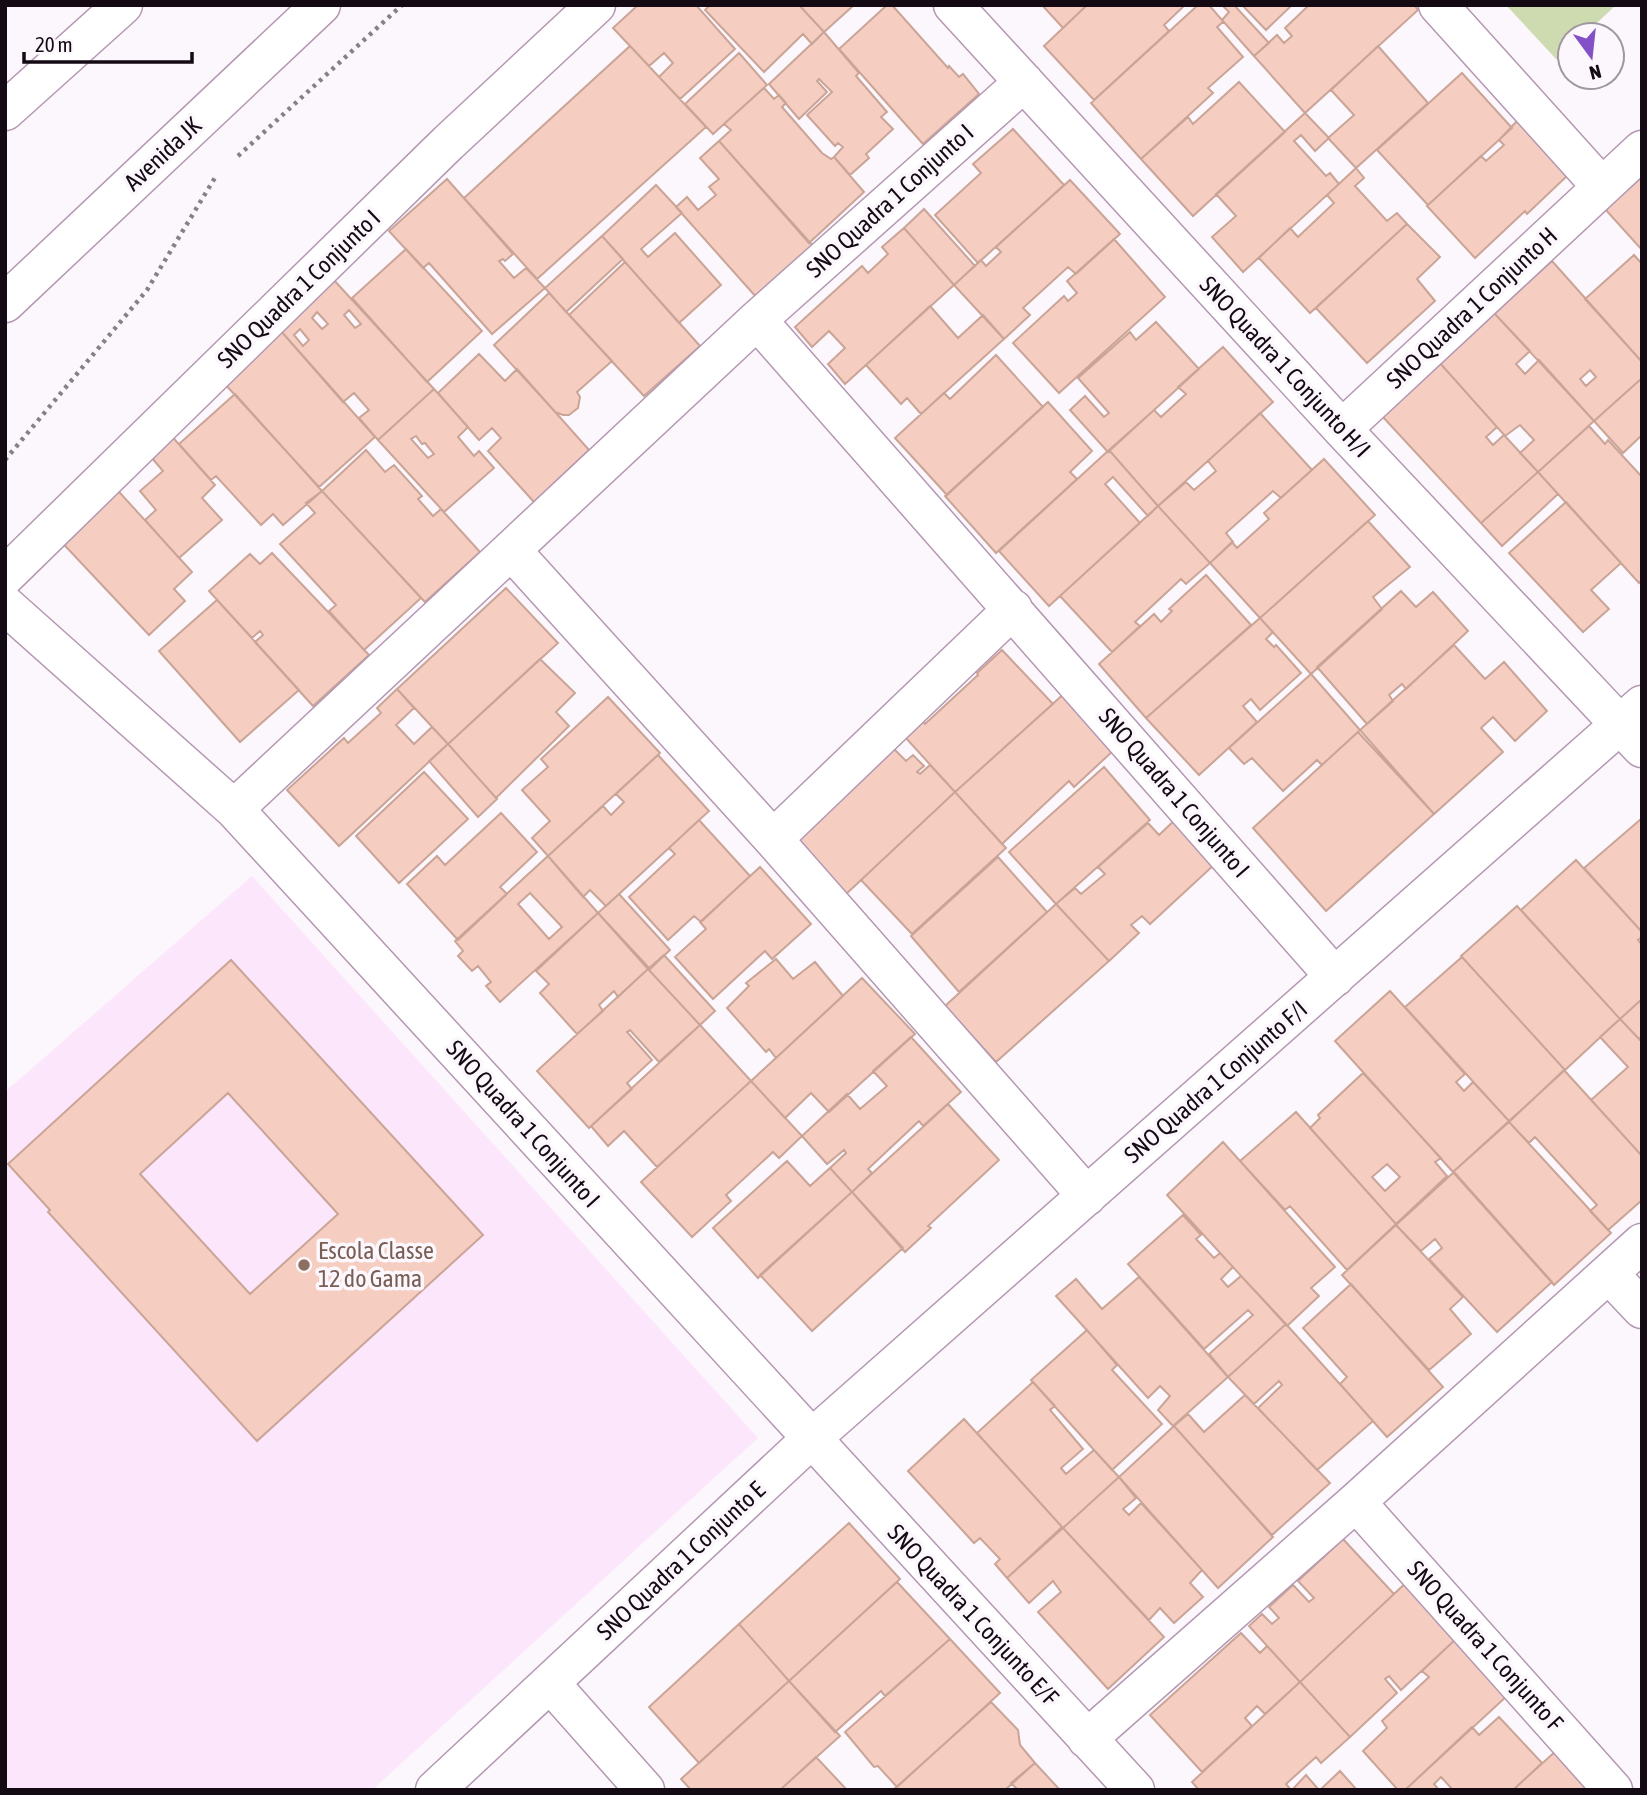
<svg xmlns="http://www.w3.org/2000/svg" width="1647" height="1795" font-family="'Asap Condensed',sans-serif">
  <rect width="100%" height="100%" fill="#fcf7fc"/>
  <path fill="#fce6fb" d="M252,876L758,1438L372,1790H5V1092Z"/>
  <path fill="#cedab0" d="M1506,5H1616L1584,35H1570V48L1557,60Z"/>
  <path fill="#f5cec1" stroke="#caa497" stroke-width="2" fill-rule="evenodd" d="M638,5H696L735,49L680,99L659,77L673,63L664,53L649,66L613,28Z
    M710,5H799L824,32L812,44L803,34L764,72L705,10Z
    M799,5H854L824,32Z
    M887,5H892L948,68L949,66L959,77L963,74L979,94L923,144L839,49Z
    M1042,5H1087L1063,28Z
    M1087,5H1185L1164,25L1169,31L1094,100L1044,46Z
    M1198,5H1209L1222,20L1223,22L1217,27L1243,57L1208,88L1213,93L1141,159L1091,103Z
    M1222,5H1234L1269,43L1254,56L1222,20L1229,12Z
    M1242,5H1292L1266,30Z
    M1309,5H1414L1418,10L1305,113L1254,56L1277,35L1284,43L1292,36L1285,28Z
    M824,32L859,73L856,76L887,112L881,117L893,129L866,154L869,158L850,175L834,157L843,147L838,143L835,146L807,115L832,92L819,79L817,81L827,92L799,119L769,84Z
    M630,46L706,127L537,279L464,198Z
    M1378,46L1428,103L1356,168L1328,138L1354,115L1331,90Z
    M739,53L767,85L713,134L685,104Z
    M1462,73L1512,128L1428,205L1377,150Z
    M1239,82L1285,132L1193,216L1141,159L1188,117L1193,124Z
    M764,88L774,99L779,95L786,103L782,107L822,153L831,159L834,157L864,192L809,243L719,141L731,130L724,124Z
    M1305,113L1329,138L1315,151L1301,135L1294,141L1326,176L1330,173L1339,184L1243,272L1212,237L1236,216L1216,194Z
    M1517,121L1567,176L1527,214L1525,211L1475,258L1427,206L1481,156L1486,161L1504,145L1499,140Z
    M1013,129L1064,185L978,263L935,215L981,173L973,164Z
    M719,141L814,247L757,298L676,207L687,197L698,210L716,195L709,187L719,179L700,158Z
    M1356,168L1364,178L1355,186L1387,221L1397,213L1407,224L1310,313L1259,258L1290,228L1298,237L1334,203L1327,195Z
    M1642,177V250L1605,209Z
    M447,179L513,254L505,261L503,259L499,261L514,278L526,268L545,288L492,334L429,263L423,268L389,231Z
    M1070,180L1120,234L1076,274L1068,267L1023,308L1030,315L1004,339L954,285L981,260L986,266L1001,252L996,247Z
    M656,185L682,213L641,249L648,257L675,233L721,285L679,323L602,236Z
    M924,209L975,266L954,285L904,228Z
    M1407,224L1440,257L1417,279L1435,301L1367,363L1316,308Z
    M904,228L954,285L845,384L828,364L845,348L829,331L812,347L795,327L862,266L868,273L888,254L882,247Z
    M602,236L623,259L566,312L545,288Z
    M1114,239L1165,297L1059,393L1013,343L1064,296L1068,301L1077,293L1067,281Z
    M406,249L482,331L427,382L352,298Z
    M1634,255L1642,264V362L1585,299Z
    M1552,261L1642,362V378L1594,421L1494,313ZM1590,370L1596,377L1586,386L1580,379Z
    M625,262L700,346L644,396L569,315Z
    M332,278L434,389L378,440L359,418L369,410L354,393L343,402L280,330ZM349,310L361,324L355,328L344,315ZM317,312L328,324L322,329L312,318ZM300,329L309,340L303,346L294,335Z
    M549,293L612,361L577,392L580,397L578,408L569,415H563L555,412L494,345Z
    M930,306L958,338L983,315L1004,339L921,414L907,398L901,404L866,365Z
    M1494,313L1530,351L1516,364L1525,374L1539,360L1594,421L1538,472L1520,453L1534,440L1520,425L1505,436L1439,362Z
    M1156,322L1199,369L1108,452L1070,410L1085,396L1104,417L1109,413L1078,378L1130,332L1136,340Z
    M280,330L375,437L319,487L223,382Z
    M1223,347L1273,402L1158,506L1109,450L1154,410L1161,417L1186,394L1178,387Z
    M479,354L505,381L517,369L589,450L534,502L488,451L501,438L492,428L479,440L438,393Z
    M996,355L1043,407L947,495L895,438L944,393L950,399Z
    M1439,362L1497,427L1486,437L1493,445L1504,435L1538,472L1481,523L1382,416Z
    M1642,378V435L1623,453L1594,421Z
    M434,389L468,427L458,437L474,456L479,451L494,468L444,512L378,440ZM416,436L422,444L425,443L434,454L428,458L411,439Z
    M235,394L322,491L283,525L273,514L261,525L216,476L211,480L179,444Z
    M1048,402L1092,451L1070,472L1077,479L996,553L945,496Z
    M1260,413L1312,470L1281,498L1273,491L1226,533L1233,542L1210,563L1158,506L1186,482L1194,490L1216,471L1208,461Z
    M1589,426L1605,444L1608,440L1642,477V580L1639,583L1538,472Z
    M168,432L215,485L202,498L222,520L179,558L145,520L156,510L140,491L163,471L146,451Z
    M366,450L385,472L394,465L422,496L418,499L433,516L441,509L480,552L425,602L322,491Z
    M1109,450L1158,506L1148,516L1113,477L1105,484L1140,523L1049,606L999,551Z
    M1324,459L1375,515L1260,618L1210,563L1232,542L1237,548L1269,519L1264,513Z
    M1538,472L1558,494L1502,546L1481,523Z
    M111,483L192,572L174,589L185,601L149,635L54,534Z
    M322,491L421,598L364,650L329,611L336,605L280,544L315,513L306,503Z
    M1566,502L1621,563L1591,590L1609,609L1583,632L1509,553Z
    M1158,506L1210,563L1186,584L1181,579L1135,622L1140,626L1112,652L1060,596Z
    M1368,521L1410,567L1373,597L1382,609L1311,674L1260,618Z
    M272,553L369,655L313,706L255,642L263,635L260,631L252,638L209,591L250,554L260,564Z
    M1206,575L1251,625L1146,718L1099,664L1154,614L1161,622L1172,611L1169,609Z
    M506,588L558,643L448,744L397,689Z
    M1401,591L1416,607L1433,592L1468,631L1406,689L1402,684L1389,695L1393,701L1367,724L1317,667Z
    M217,600L299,690L240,742L159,651Z
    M1260,618L1273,632L1266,639L1274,647L1276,645L1301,673L1260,710L1251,699L1243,706L1257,722L1199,775L1146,718Z
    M1454,645L1485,679L1504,662L1547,711L1515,741L1493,717L1481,728L1503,752L1434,814L1360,730Z
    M1002,650L1053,704L955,792L905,737L923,721L925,724L978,675L977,673Z
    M540,659L575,693L556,712L569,726L496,798L448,744Z
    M1311,674L1360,730L1322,765L1317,760L1283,791L1252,758L1244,764L1229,748Z
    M397,689L414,708L396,725L414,744L432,727L448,744L339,846L287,790L344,738L348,743L381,713L377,708Z
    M1067,691L1114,750L1074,787L1069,781L1002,844L955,792Z
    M608,697L660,753L548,856L532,838L550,821L522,790L548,767L541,759Z
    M1358,732L1434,814L1326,911L1253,828Z
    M448,744L497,799L478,817L429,761Z
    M893,748L906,761L913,755L924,766L917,772L920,774L930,765L955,792L845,895L790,834Z
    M658,755L709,811L606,906L590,890L583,897L548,856L603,806L611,815L624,802L616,794Z
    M1104,767L1150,820L1056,904L1009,852Z
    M424,772L468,819L399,883L356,836Z
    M955,792L1006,848L912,934L861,880Z
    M501,813L537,852L500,887L507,894L458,940L407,884L437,856L445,865Z
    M1178,817L1215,864L1150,924L1142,916L1131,925L1139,933L1109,961L1056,904L1075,888L1081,894L1105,874L1098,867L1148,823L1159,835Z
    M1641,819H1642V932L1584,868Z
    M699,820L750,876L701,922L694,916L668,940L629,897L675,854L669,848Z
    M548,856L598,913L500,1002L486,986L491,982L478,966L472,971L458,956L463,951L455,941ZM530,893L562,927L549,939L518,904Z
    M998,857L1047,912L959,992L911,936Z
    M1576,860L1642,932V937L1638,940L1642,945V999L1620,1019L1521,910Z
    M760,867L811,924L772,959L765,951L713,999L675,957L706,929L700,922Z
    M619,894L670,950L650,969L598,913Z
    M1056,904L1109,961L996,1062L945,1006Z
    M1517,906L1620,1019L1565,1070L1461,956Z
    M598,913L648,969L618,997L614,991L599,1005L603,1011L577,1034L540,993L549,984L536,971Z
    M664,955L715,1011L700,1025L648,969Z
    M1462,957L1565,1070L1509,1121L1405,1007Z
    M776,959L793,979L815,962L843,996L776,1058L769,1049L766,1052L727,1008L749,986L746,983Z
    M231,960L483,1235L257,1441L48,1212L50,1210L8,1164ZM228,1093L338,1214L250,1294L140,1174Z
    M648,969L700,1025L659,1062L630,1030L627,1032L652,1060L627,1083L632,1089L589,1128L537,1071Z
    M862,978L915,1034L829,1112L811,1093L785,1118L751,1081Z
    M1390,991L1465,1074L1456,1082L1464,1091L1473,1082L1509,1121L1453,1172L1335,1041Z
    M1642,999V1036L1639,1039L1620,1019Z
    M1620,1019L1642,1042V1156L1591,1100L1628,1067L1600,1037Z
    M700,1025L751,1081L657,1167L624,1131L608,1146L591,1126Z
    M911,1037L961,1092L923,1126L919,1121L868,1169L872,1173L852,1192L830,1168L846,1153L844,1150L827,1164L802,1136L847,1094L860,1109L887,1086L873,1071Z
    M1564,1070L1642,1156V1200L1608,1230L1590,1211L1597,1205L1535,1137L1529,1143L1509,1122Z
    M1363,1073L1441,1158L1435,1162L1447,1176L1396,1224L1310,1128L1320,1118L1318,1115ZM1387,1164L1400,1177L1385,1191L1372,1177Z
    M751,1081L802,1136L779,1158L773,1152L726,1195L731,1201L692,1237L641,1182Z
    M948,1104L999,1160L928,1226L931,1228L905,1252L852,1192Z
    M1296,1112L1396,1224L1347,1270L1290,1206L1285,1210L1240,1161Z
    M1509,1122L1611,1233L1554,1285L1453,1172Z
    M1223,1142L1335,1267L1311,1288L1319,1296L1287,1326L1167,1195Z
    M787,1161L810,1186L830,1168L852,1192L758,1278L713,1228Z
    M1454,1172L1552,1282L1497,1332L1429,1259L1442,1248L1435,1239L1421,1251L1396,1225Z
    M852,1192L903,1248L812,1331L760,1275Z
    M1183,1215L1201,1235L1196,1239L1214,1258L1220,1253L1233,1267L1221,1279L1228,1287L1241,1276L1286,1324L1228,1377L1209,1354L1253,1315L1248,1310L1204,1349L1128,1264Z
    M1396,1225L1463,1297L1450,1309L1471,1334L1429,1370L1342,1275Z
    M1139,1277L1228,1377L1173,1426L1158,1410L1170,1396L1160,1386L1148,1398L1056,1296L1076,1279L1102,1309Z
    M1351,1284L1443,1387L1387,1437L1340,1384L1347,1377L1303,1328Z
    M1286,1324L1373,1421L1317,1470L1258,1408L1282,1385L1279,1381L1254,1404L1228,1377Z
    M1087,1330L1117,1365L1112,1370L1162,1424L1112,1470L1031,1380Z
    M1033,1382L1055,1406L1050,1410L1083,1449L1061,1468L1066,1474L1094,1450L1119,1477L1063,1528L977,1433Z
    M1245,1395L1330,1483L1272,1535L1174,1426L1188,1414L1204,1432Z
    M964,1419L1062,1527L1007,1578L995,1564L1000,1559L980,1538L974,1543L908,1471Z
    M1174,1426L1273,1537L1218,1588L1119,1477Z
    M1119,1477L1136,1498L1123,1509L1129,1515L1141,1503L1202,1570L1190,1583L1203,1597L1174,1623L1160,1608L1149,1620L1063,1528Z
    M849,1523L900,1579L789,1681L739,1624Z
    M1063,1528L1164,1637L1108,1689L1038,1612L1061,1592L1053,1581L1029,1603L1007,1578Z
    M1343,1539L1394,1594L1300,1682L1249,1626L1262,1614L1272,1624L1279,1618L1269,1607L1293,1585L1309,1602L1314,1598L1298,1581Z
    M1410,1579L1457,1638L1401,1690L1389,1676L1385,1679L1397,1693L1350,1737L1300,1682Z
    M897,1582L950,1639L885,1696L881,1691L835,1732L789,1681Z
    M739,1624L789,1681L699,1763L649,1707Z
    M1241,1633L1260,1653L1267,1646L1300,1682L1265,1714L1257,1706L1245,1718L1252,1726L1202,1772L1150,1715Z
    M1457,1638L1508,1695L1405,1790H1398L1363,1751L1387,1728L1382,1721L1429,1677L1422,1671Z
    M950,1639L1000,1693L897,1787L878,1766L874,1767L845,1732Z
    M789,1681L840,1736L780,1790H691L681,1779Z
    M1300,1682L1350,1737L1321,1763L1316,1757L1286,1784L1291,1790H1199L1192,1782Z
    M991,1702L1018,1730L1020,1745L1035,1763L1005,1790H893Z
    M1499,1717L1542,1763L1513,1790H1453L1441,1777L1434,1784L1439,1790H1405L1472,1727L1479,1735Z
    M1558,1749L1602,1790H1513Z
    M816,1757L847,1790H780Z
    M1035,1763L1060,1790H1018L1011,1783Z
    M1340,1771L1357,1790H1320Z
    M1306,1775L1319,1790H1292Z"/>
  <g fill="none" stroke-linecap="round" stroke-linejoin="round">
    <defs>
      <path id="street" d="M953,5L1342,429L1642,748
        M1438,5L1602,187
        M757,320L1335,977
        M1342,429L1642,150
        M511,550L773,839L1087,1196
        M5,576L448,143L596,5
        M5,605L234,809L1135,1790
        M234,809L757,320L1024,82
        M773,839L1013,609
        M1609,1274L1642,1309
        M1356,1502L1613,1790
        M550,1683L645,1790
        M1087,1739L1356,1502L1642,1243
        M435,1790L811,1439L1642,705"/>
      <path id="secondary" d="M5,111L123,5
        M5,303L321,5"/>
    </defs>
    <use href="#street" stroke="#b498b3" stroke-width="41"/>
    <use href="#secondary" stroke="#b498b3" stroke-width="41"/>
    <path stroke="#878087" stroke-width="4.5" stroke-dasharray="3.5 5" stroke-linecap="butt" d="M238,156L402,5
      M5,460L147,290L216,176"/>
    <use href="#street" stroke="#fff" stroke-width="38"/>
    <use href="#secondary" stroke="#fff" stroke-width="38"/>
  </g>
  <circle fill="#8d6e63" stroke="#fcf7fc" stroke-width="2.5" cx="304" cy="1265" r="7"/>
  <g text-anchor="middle" stroke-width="7" stroke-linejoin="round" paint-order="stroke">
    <g font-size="24" fill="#140a14" stroke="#fcf7fc">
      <text transform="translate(163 154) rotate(-43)" y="8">Avenida JK</text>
      <text transform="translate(890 201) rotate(-42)" y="8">SNO Quadra 1 Conjunto I</text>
      <text transform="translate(299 289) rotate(-44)" y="8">SNO Quadra 1 Conjunto I</text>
      <text transform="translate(1472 308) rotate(-43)" y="8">SNO Quadra 1 Conjunto H</text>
      <text transform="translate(1285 367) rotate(47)" y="8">SNO Quadra 1 Conjunto H/I</text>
      <text transform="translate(1174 793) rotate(49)" y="8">SNO Quadra 1 Conjunto I</text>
      <text transform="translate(1216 1082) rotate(-41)" y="8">SNO Quadra 1 Conjunto F/I</text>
      <text transform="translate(523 1124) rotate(48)" y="8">SNO Quadra 1 Conjunto I</text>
      <text transform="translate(681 1561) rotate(-43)" y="8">SNO Quadra 1 Conjunto E</text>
      <text transform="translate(973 1615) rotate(47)" y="8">SNO Quadra 1 Conjunto E/F</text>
      <text transform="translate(1485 1646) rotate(48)" y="8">SNO Quadra 1 Conjunto F</text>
    </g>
    <g font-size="24" fill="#785e54" stroke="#fcf7fc" text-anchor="start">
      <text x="318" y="1259">Escola Classe<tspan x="318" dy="28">12 do Gama</tspan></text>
    </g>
  </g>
  <rect width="1647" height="1795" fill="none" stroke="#140a14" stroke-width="14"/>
  <g transform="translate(1591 56) rotate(165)"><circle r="33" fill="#fcf7fc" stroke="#9f989f" stroke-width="2"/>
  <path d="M0-5L12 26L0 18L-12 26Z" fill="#8350c8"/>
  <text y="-10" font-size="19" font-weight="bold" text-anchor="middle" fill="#140a14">N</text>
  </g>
  <path d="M24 52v10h168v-10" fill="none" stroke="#140a14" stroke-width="3.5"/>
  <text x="35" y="52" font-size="21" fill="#140a14" stroke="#fcf7fc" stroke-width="5" paint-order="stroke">20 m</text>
</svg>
